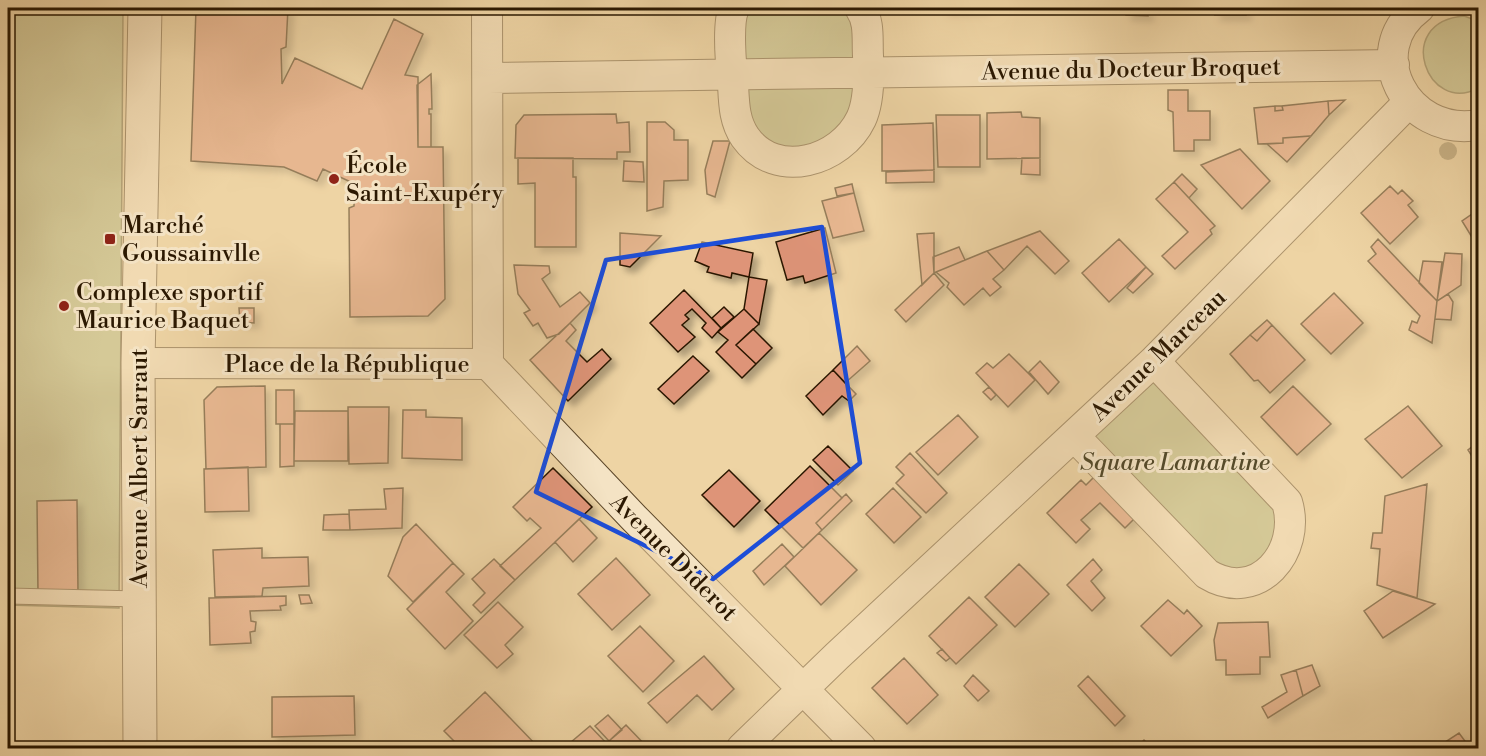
<svg xmlns="http://www.w3.org/2000/svg" width="1486" height="756" font-family="'Libre Bodoni',serif">
  <defs>
    <filter id="shadow"><feDropShadow dx="5.5" dy="5.5" stdDeviation="3" flood-color="#0004"/></filter>
  </defs>
  <rect width="100%" height="100%" fill="#eed4a4"/>
  <filter id="stains"><feTurbulence type="fractalNoise" baseFrequency=".00333" numOctaves="4"/><feColorMatrix values="0 0 0 0 .2 0 0 0 0 .09 0 0 0 0 .02 0 0 0 .5 -.17"/></filter>
  <radialGradient id="worn" r=".72"><stop offset=".6" stop-color="#630" stop-opacity="0"/><stop offset="1" stop-color="#630" stop-opacity=".3"/></radialGradient>
  <path fill="#b5bd88" stroke="#706a44" stroke-width="1.5" d="M8,8H123L119,608L8,605Z
    M734,8H860L862,116L822,158L746,138Z
    M1464,16L1478,21V88C1428,116 1392,22 1464,16Z
    M1154,361L1291,531L1234,585L1074,436Z"/>
  <path fill="#de9478" stroke="#2b1801" stroke-width="1.5" filter="url(#shadow)" d="M196,8H288L286,47L281,49L282,84L295,58L362,89L394,19L423,34L405,75L418,77V147H443L445,299L428,316L350,317L349,208L354,206L355,184L323,169L317,181L284,167L191,161Z
    M944,8H983V9L944,10Z
    M1126,8H1147L1148,16L1126,15Z
    M1216,8H1234V15H1215Z
    M1234,8H1239L1240,15H1234Z
    M1239,8H1246V15H1240Z
    M431,74L432,109H429V114H431V147H418L417,85Z
    M1168,90H1188V111H1210V140H1194V151H1174L1173,112L1168,110Z
    M1345,100L1329,115L1328,101Z
    M1328,101L1329,115L1311,136L1283,138V143L1258,144L1254,108L1275,106V111L1283,110L1282,106Z
    M1275,106H1282L1283,110L1275,111Z
    M1021,112L1022,117L1040,118V158L987,159V113Z
    M616,114L617,123L629,122L630,152H617V159L515,158L516,125L524,115Z
    M936,115H980V167H938Z
    M647,122H665L674,130V140H688V180L664,181L663,207L647,211Z
    M933,123L934,170L882,171V125Z
    M1311,136L1287,162L1267,144L1283,143V138Z
    M713,141H730L715,197L707,194L705,170Z
    M1240,149L1270,181L1242,209L1201,165Z
    M518,158H573V177H576V247H535V183L518,184Z
    M1022,158H1040V175L1021,174Z
    M624,161L643,162L644,182L623,181Z
    M934,170V182L886,183V172Z
    M1182,174L1197,189L1189,198L1174,182Z
    M1174,182L1215,226L1210,230L1212,234L1175,269L1162,256L1188,232L1156,199Z
    M852,184L854,193L837,196L835,188Z
    M1390,186L1398,194L1402,190L1413,201L1408,205L1418,217L1390,244L1361,213Z
    M854,193L864,231L833,238L822,201Z
    M1478,210V247L1462,221Z
    M825,228L836,273L805,283L803,276L787,280L776,242Z
    M1040,231L1069,261L1055,274L1027,246L1004,270L987,251Z
    M620,233L661,236L630,267L620,265Z
    M934,233V273L922,285L917,234Z
    M1119,239L1146,267L1109,302L1082,273Z
    M1378,239L1437,301L1432,343L1409,330L1412,321L1417,323L1420,316L1368,261L1376,254L1371,247Z
    M702,242L753,253L749,277L732,273L731,278L707,272L709,267L695,261Z
    M959,247L965,260L934,273L933,257Z
    M987,251L1004,270L993,279L1001,287L990,296L983,288L964,305L947,287L949,283L936,272Z
    M1445,253L1462,254L1461,285L1437,301Z
    M1423,261L1442,262L1437,301L1419,283Z
    M514,265L549,266L550,273L542,279L560,307L580,292L590,303L559,334L547,338L538,323L533,326L524,313L530,310L518,294Z
    M1146,267L1153,274L1133,293L1127,288Z
    M934,273L944,285L906,322L895,310Z
    M749,277L767,280L759,324L744,309Z
    M684,290L721,328L712,338L702,328L706,323L692,309L685,315L689,319L682,325L695,337L678,352L650,323Z
    M1334,293L1363,323L1331,354L1301,324Z
    M1448,294L1453,302L1451,320L1435,319L1437,301Z
    M724,307L734,317L721,328L712,318Z
    M239,308H254V323L240,322Z
    M744,309L759,324L736,345L756,364L742,378L716,352L728,340L718,332Z
    M1267,320L1272,325L1257,341L1250,335Z
    M570,323L576,330L566,341L587,362L602,349L611,359L568,401L530,360Z
    M1272,325L1305,360L1270,393L1258,380L1254,381L1230,354L1250,335L1257,341Z
    M753,329L772,348L756,364L736,345Z
    M857,346L870,361L845,383L833,370Z
    M1009,354L1035,380L1008,407L976,373L987,363L993,368Z
    M693,356L709,371L674,404L658,389Z
    M1040,361L1059,382L1048,394L1029,372Z
    M833,370L856,394L849,401L842,396L823,415L806,396Z
    M265,386L266,467L206,469L204,400L217,387Z
    M1293,386L1331,424L1297,455L1261,417Z
    M989,387L996,395L991,400L983,392Z
    M276,390H294V424H276Z
    M1408,406L1442,446L1402,478L1365,439Z
    M348,407H389L388,463L349,464Z
    M403,410H426V417L462,418V460L402,458Z
    M295,411H348V461H294Z
    M958,415L978,437L938,475L916,452Z
    M280,424H294V466L280,467Z
    M1478,442V466L1468,450Z
    M828,446L853,471L838,485L813,460Z
    M910,453L947,493L926,513L896,483L904,475L896,467Z
    M810,466L842,498L816,523L822,530L803,548L765,510Z
    M248,467L249,511L205,512L204,469Z
    M553,468L592,507L515,580L500,566L541,528L530,518L527,521L513,507Z
    M729,470L760,501L734,527L702,495Z
    M1097,474L1138,515L1125,528L1100,503L1081,520L1090,529L1076,543L1047,513L1081,480L1086,485Z
    M1427,484L1417,598L1377,585L1380,549L1371,548L1373,533H1382L1385,496Z
    M403,488L402,528L350,530L349,510L386,509L384,489Z
    M893,488L921,517L894,543L866,514Z
    M846,494L852,501L822,530L816,523Z
    M77,500L78,592L38,593L37,501Z
    M349,514L350,530H323L324,515Z
    M579,519L597,538L573,562L555,542Z
    M416,524L453,563L413,602L388,576L403,537Z
    M819,533L857,570L821,605L785,566Z
    M782,544L794,557L764,585L753,571Z
    M262,548V558L308,557L309,586L263,588L262,596L215,597L213,550Z
    M616,558L650,595L612,630L578,594Z
    M494,559L515,580L481,613L473,605L485,593L472,579Z
    M1093,559L1102,570L1091,581L1105,598L1092,611L1067,585Z
    M453,563L464,574L446,592L473,621L445,649L407,609Z
    M1019,564L1049,594L1015,627L985,597Z
    M1393,591L1435,604L1383,638L1364,611Z
    M299,595H309L312,603L301,604Z
    M286,596V605L280,606L281,610L250,611L251,621L256,622L255,631L250,632L251,643L210,645L209,598Z
    M969,597L997,625L956,664L929,636Z
    M1168,600L1184,614L1187,610L1202,626L1171,656L1141,626Z
    M498,602L523,627L505,645L513,654L497,668L464,635Z
    M1268,622L1270,657H1260V674L1226,675V660H1216L1214,640L1218,623Z
    M640,626L674,661L643,692L608,656Z
    M942,649L950,658L946,661L937,653Z
    M704,656L734,689L712,710L697,695L667,723L648,703Z
    M904,658L938,695L907,724L872,688Z
    M1312,665L1320,686L1303,696L1296,670Z
    M1296,670L1303,696L1268,718L1262,707L1287,692L1281,675Z
    M973,675L989,691L978,701L964,686Z
    M1088,676L1125,716L1115,726L1078,686Z
    M485,692L539,748H461L444,731Z
    M354,696L355,735L272,737V697Z
    M608,715L622,730L609,741L595,726Z
    M626,725L648,748H616L609,741Z
    M590,726L611,748H564Z
    M1459,733L1470,748H1436Z
    M1144,740L1152,748H1136Z"/>
  <g fill="none" stroke-linecap="round" stroke-linejoin="round">
    <defs>
      <path id="service" d="M8,596L139,599"/>
      <path id="minor" d="M734,8C727,23 731,66 733,84C734,103 734,121 745,137C776,181 841,161 861,119C869,102 869,74 868,56C867,39 870,22 860,8
        M1419,8C1362,50 1405,137 1478,125
        M488,78L1394,65
        M138,363L488,364L487,8
        M488,364L634,518L861,748
        M1074,436L1207,574C1258,605 1302,551 1287,502L1154,361
        M742,748L837,656L1154,361L1409,102"/>
      <path id="tertiary" d="M140,748L138,363L145,8"/>
    </defs>
    <use href="#service" stroke="#5c472a" stroke-width="17"/>
    <use href="#minor" stroke="#5c472a" stroke-width="32"/>
    <use href="#tertiary" stroke="#5c472a" stroke-width="35"/>
    <use href="#service" stroke="#f4e3c4" stroke-width="15"/>
    <use href="#minor" stroke="#f4e3c4" stroke-width="30"/>
    <use href="#tertiary" stroke="#f4e3c4" stroke-width="33"/>
  </g>
  <circle fill="#998861" cx="1448" cy="151" r="9"/>
  <path d="M0 0H1486V756H0ZM822,227L860,463L713,579L536,492L606,260Z" fill="#eed4a4" fill-opacity=".55" fill-rule="evenodd"/>
  <path fill="none" stroke="#1d4ed8" stroke-width="4.5" stroke-linejoin="round" d="M822,227L860,463L713,579L536,492L606,260Z"/>
  <g fill="#8f2418" stroke="#f4e3c4" stroke-width="2">
    <circle cx="334" cy="179" r="6"/>
    <rect x="104" y="233" width="12" height="12" rx="3"/>
    <circle cx="64" cy="306" r="6"/>
  </g>
  <g text-anchor="middle" stroke-width="6" stroke-linejoin="round" paint-order="stroke">
    <g font-size="24" fill="#2b1801" stroke="#f4e3c4">
      <text transform="translate(1131 69) rotate(-1)" y="8">Avenue du Docteur Broquet</text>
      <text transform="translate(1158 355) rotate(-44)" y="8">Avenue Marceau</text>
      <text x="347" y="372">Place de la République</text>
      <text transform="translate(139 468) rotate(-90)" y="8">Avenue Albert Sarraut</text>
      <text transform="translate(674 557) rotate(45)" y="8">Avenue Diderot</text>
    </g>
    <g font-size="24" fill="#2b1801" stroke="#f4e3c4" text-anchor="start">
      <text x="346" y="173">École<tspan x="346" dy="28">Saint-Exupéry</tspan></text>
      <text x="122" y="233">Marché<tspan x="122" dy="28">Goussainvlle</tspan></text>
      <text x="76" y="300">Complexe sportif<tspan x="76" dy="28">Maurice Baquet</tspan></text>
    </g>
    <g font-size="24" font-style="italic" fill="#544a2a" stroke="#f4e3c4">
      <text x="1175" y="470">Square Lamartine</text>
    </g>
  </g>
  <rect width="1486" height="756" fill="none" stroke="#eed4a4" stroke-width="30"/>
  <rect x="9" y="9" width="1468" height="738" fill="none" stroke="#2b1801" stroke-width="3"/>
  <rect x="15" y="15" width="1456" height="726" fill="none" stroke="#2b1801" stroke-width="1.5"/>
  <rect width="100%" height="100%" filter="url(#stains)"/>
  <rect width="100%" height="100%" fill="url(#worn)"/>
</svg>
